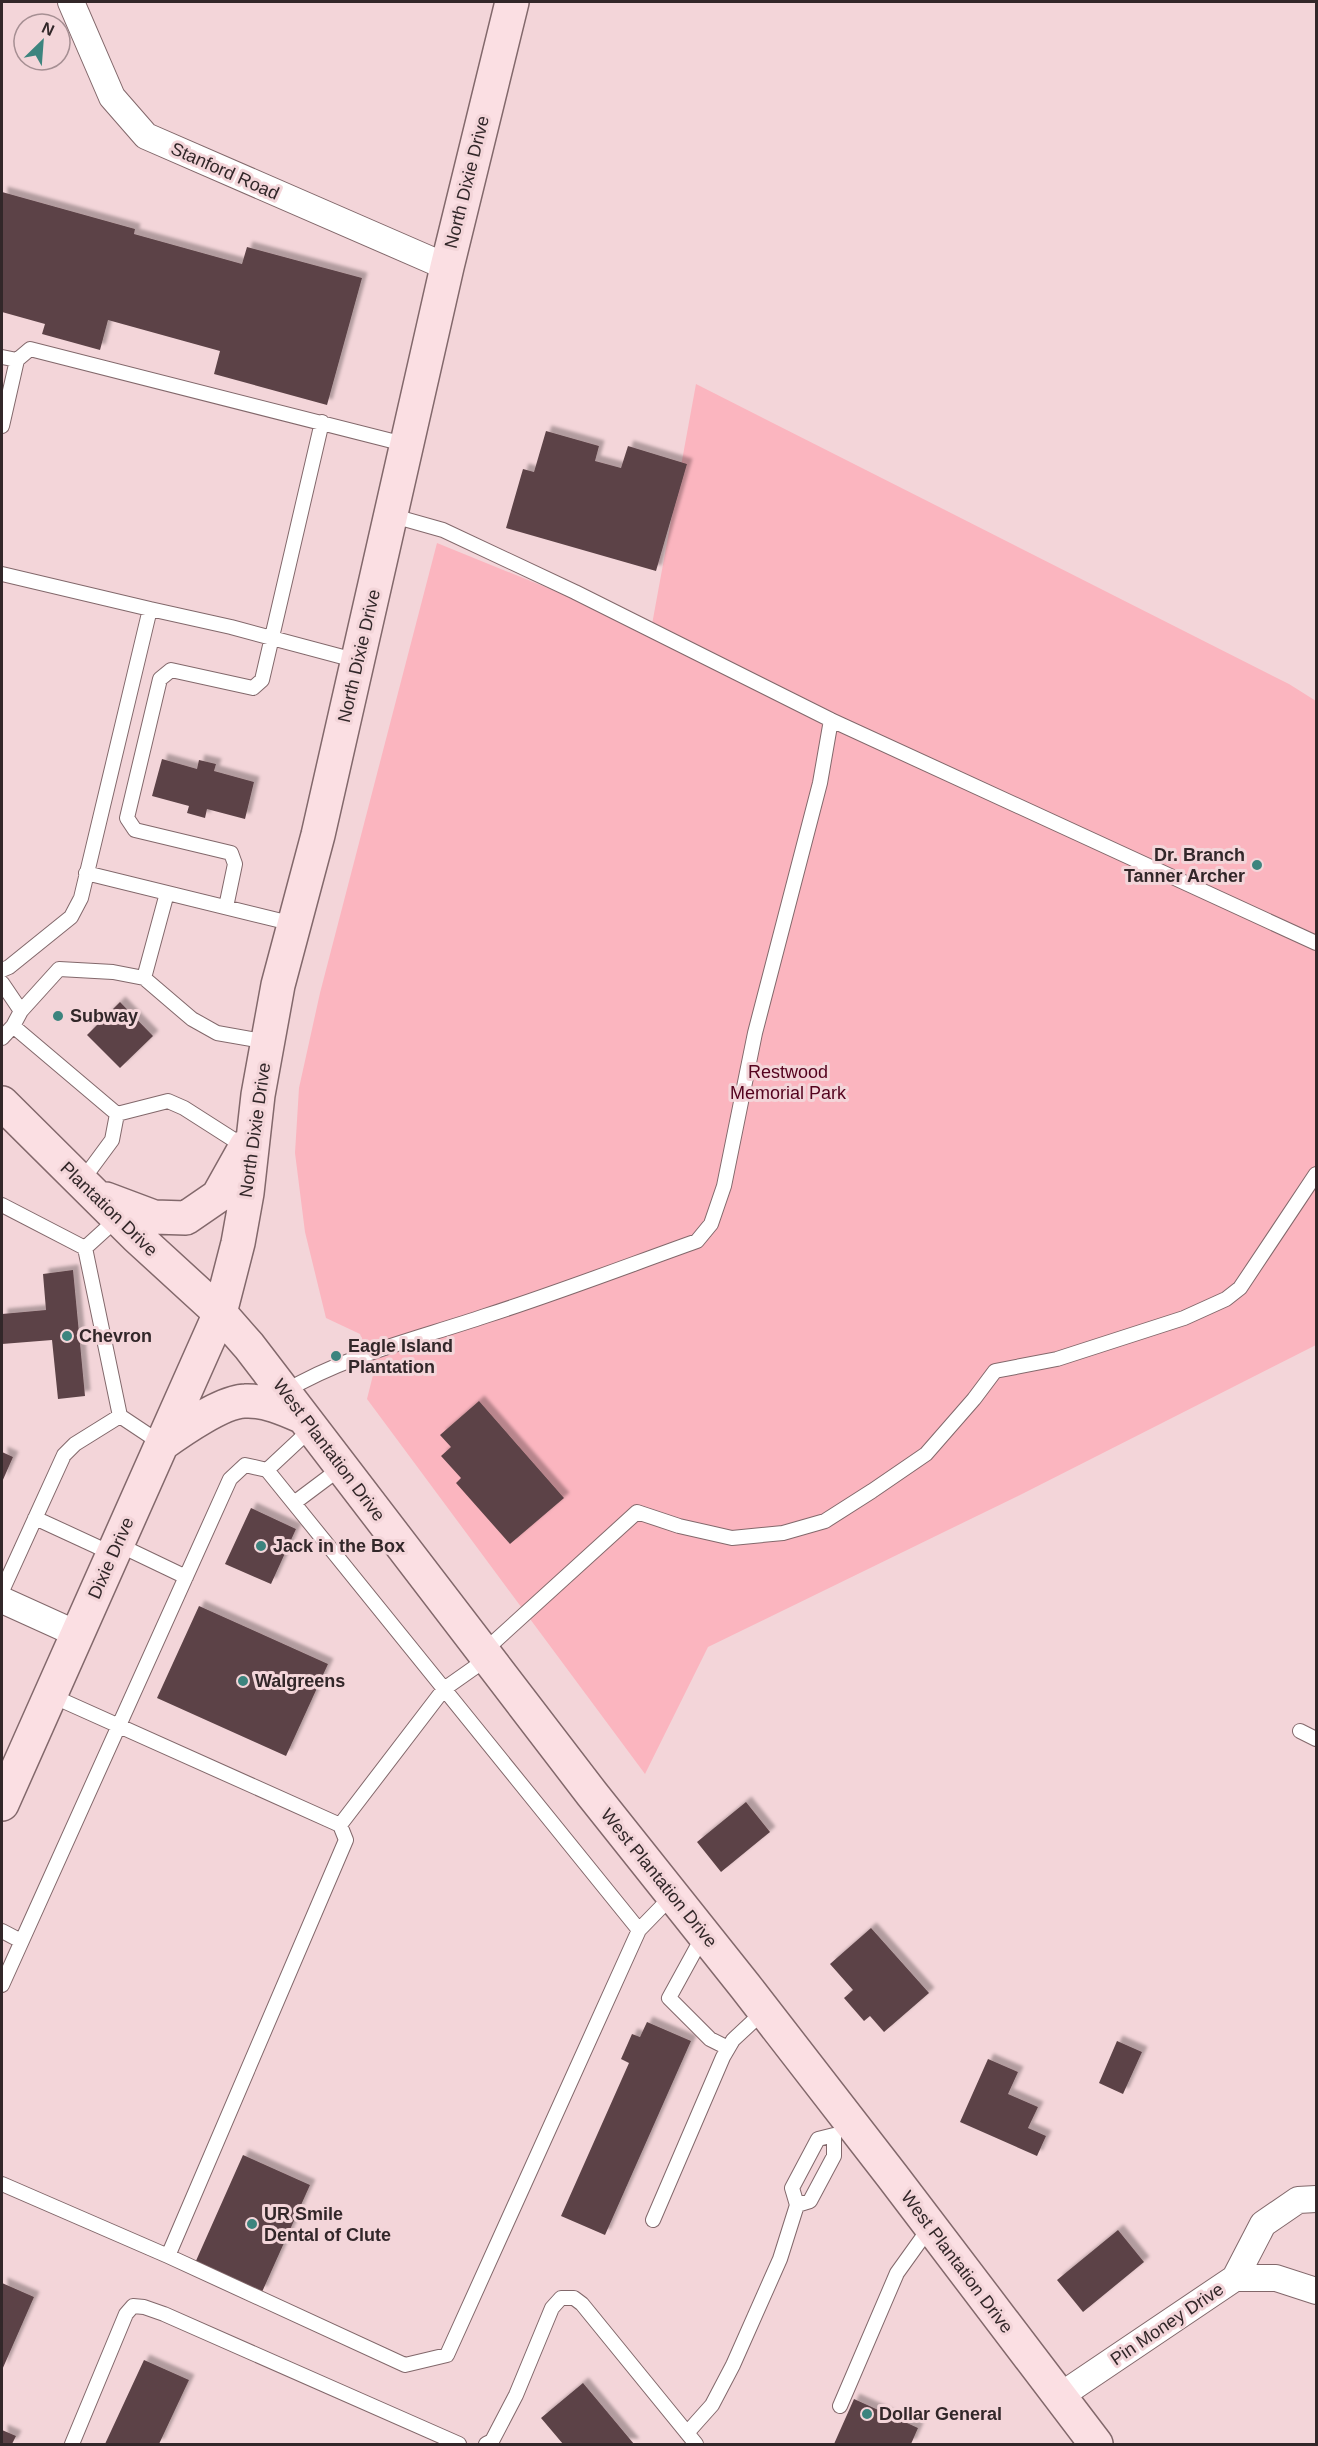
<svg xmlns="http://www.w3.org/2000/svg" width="1318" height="2446" font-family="Helvetica,sans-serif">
  <defs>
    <filter id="shadow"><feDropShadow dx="5.5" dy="-5.5" stdDeviation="1.5" flood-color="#0004"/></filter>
  </defs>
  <rect width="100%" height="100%" fill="#f3d5d9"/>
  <path fill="#fbb5bf" d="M696,384L1289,684L1316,701V1345L1024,1493L708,1647L645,1774L367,1399L374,1371L360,1334L326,1318L305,1232L295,1153L299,1088L320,993L437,543L651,630Z"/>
  <path fill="#5c4347" filter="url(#shadow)" d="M2,192L135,229L134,234L242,264L247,247L362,278L327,405L214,374L220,351L108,320L100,350L42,334L45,324L2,312Z
    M546,431L599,446L595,461L621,468L628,446L687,464L656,571L506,528L523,469L534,472Z
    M162,759L197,769L199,760L216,764L214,771L254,782L245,819L207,809L205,818L187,813L189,806L152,796Z
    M120,1002L153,1036L120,1068L87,1035Z
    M73,1270L85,1396L58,1399L52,1340L2,1344V1314L46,1310L43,1274Z
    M479,1401L564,1498L510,1544L456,1483L461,1478L441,1456L451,1447L440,1435Z
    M2,1452L13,1457L2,1482Z
    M251,1508L296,1529L271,1584L225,1564Z
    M199,1606L328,1664L286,1756L157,1698Z
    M746,1802L770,1832L721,1872L697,1842Z
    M871,1928L929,1993L884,2032L870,2016L864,2021L844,1998L853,1990L830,1964Z
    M647,2022L691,2041L605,2235L561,2216L629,2063L621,2059L632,2034L640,2037Z
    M1117,2041L1142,2052L1123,2094L1099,2083Z
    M988,2059L1018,2072L1008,2094L1038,2107L1028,2128L1046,2136L1037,2156L960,2122Z
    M243,2155L310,2185L262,2292L195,2263Z
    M1118,2230L1144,2262L1083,2312L1057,2280Z
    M2,2283L34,2297L2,2370Z
    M144,2360L189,2380L159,2444H105Z
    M583,2383L634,2444H563L541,2418Z
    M854,2399L918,2428L911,2444H834Z
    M2,2430L16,2436L12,2444H2Z"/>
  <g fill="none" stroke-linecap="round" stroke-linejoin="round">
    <defs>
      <path id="service" d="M2,357L17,360
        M2,426L17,360L30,349L408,445
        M390,515L443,530L575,592L831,720L1316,943
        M2,574L150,609
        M86,873L294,924
        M226,907L235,864L231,853L135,830L127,818L160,679L171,670L253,688L262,680L322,422
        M2,970L9,967L71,917L81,898L150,609L231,627L358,661
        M144,978L167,893
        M2,983L21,1011
        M13,1026L21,1011L59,969L113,972L144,978L192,1019L217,1033L268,1042
        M2,1038L13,1026L117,1114L112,1140L81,1182
        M117,1114L168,1101L184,1108L245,1147
        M2,1205L85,1248L118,1218
        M85,1248L120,1416L162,1444
        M284,1392C346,1355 417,1339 485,1316C557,1293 627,1266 697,1241L711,1224L724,1186L755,1033L820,783L831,720
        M267,1470L312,1428
        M294,1503L342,1467
        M35,1518L113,1554
        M117,1544L186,1577
        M2,1591L64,1455L75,1444L120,1416
        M483,1652L637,1512L679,1526L732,1538L783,1533L825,1521L872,1491L926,1454L974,1399L995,1371L1057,1359L1184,1318L1226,1299L1240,1288L1316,1174
        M50,1695L340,1825L346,1840L168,2256
        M1300,1731L1316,1739
        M340,1825L444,1689L488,1658
        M2,1931L21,1941
        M703,1936L669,1998L710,2039L728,2048
        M2,1985L230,1479L245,1465L267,1470L639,1930
        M2,2184L168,2256L405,2365L447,2355L639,1930L673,1895
        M653,2220L723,2057L733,2040L764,2011
        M840,2406L897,2273L930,2227
        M687,2433L712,2405L733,2365L780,2259L797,2205L792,2188L818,2139L834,2135V2156L810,2201L797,2205
        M72,2444L126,2314L133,2306L144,2307L164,2314L459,2444
        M486,2444L492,2441L516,2395L552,2308L561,2298H574L582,2304L696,2444"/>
      <path id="minor" d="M71,2L112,97L146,136L447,267
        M2,1600L77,1634
        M1235,2278L1263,2224L1298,2200L1316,2199
        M1060,2396L1235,2278H1276L1316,2291"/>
      <path id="secondary" d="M2,1103L137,1237L220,1313L249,1346L592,1794L745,1986L893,2177L1096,2444
        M106,1199L154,1217L186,1218L218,1196L246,1146
        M162,1444C180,1431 223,1401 245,1401C265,1400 285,1409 303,1417
        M2,1804L220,1313L238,1243L247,1193L258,1095L278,985L318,835L447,267L512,2"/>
    </defs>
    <use href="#service" stroke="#82686b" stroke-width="16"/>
    <use href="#minor" stroke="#82686b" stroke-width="28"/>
    <use href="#secondary" stroke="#82686b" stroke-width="36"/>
    <use href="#service" stroke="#fff" stroke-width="14"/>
    <use href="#minor" stroke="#fff" stroke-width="26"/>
    <use href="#secondary" stroke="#fbdfe3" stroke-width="33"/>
  </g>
  <g fill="#3c847e" stroke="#f3d5d9" stroke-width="2">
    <circle cx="1257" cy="865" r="6"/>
    <circle cx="58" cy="1016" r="6"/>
    <circle cx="67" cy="1336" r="6"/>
    <circle cx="336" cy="1356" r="6"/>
    <circle cx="261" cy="1546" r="6"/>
    <circle cx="243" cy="1681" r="6"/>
    <circle cx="252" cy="2224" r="6"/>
    <circle cx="867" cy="2414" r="6"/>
  </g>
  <g text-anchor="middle" stroke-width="6" stroke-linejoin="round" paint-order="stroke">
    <g font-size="18" fill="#322729" stroke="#f3d5d9">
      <text transform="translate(225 171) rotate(24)" y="6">Stanford Road</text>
      <text transform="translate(467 182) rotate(-76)" y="6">North Dixie Drive</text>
      <text transform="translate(359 656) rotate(-77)" y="6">North Dixie Drive</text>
      <text transform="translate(255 1130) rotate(-82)" y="6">North Dixie Drive</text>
      <text transform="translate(109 1209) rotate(44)" y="6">Plantation Drive</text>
      <text transform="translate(329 1450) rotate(53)" y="6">West Plantation Drive</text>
      <text transform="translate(111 1558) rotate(-66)" y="6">Dixie Drive</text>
      <text transform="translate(659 1878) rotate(51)" y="6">West Plantation Drive</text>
      <text transform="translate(957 2262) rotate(53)" y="6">West Plantation Drive</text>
      <text transform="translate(1167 2324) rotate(-34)" y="6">Pin Money Drive</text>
    </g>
    <g font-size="18" font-weight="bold" fill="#322729" stroke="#f3d5d9" text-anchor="start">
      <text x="1245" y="861" text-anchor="end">Dr. Branch<tspan x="1245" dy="21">Tanner Archer</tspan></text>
      <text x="70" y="1022">Subway</text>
      <text x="79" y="1342">Chevron</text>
      <text x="348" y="1352">Eagle Island<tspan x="348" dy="21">Plantation</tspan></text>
      <text x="273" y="1552">Jack in the Box</text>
      <text x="255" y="1687">Walgreens</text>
      <text x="264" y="2220">UR Smile<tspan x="264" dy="21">Dental of Clute</tspan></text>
      <text x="879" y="2420">Dollar General</text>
    </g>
    <g font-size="18" fill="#54031e" stroke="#f3d5d9">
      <text x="788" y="1078">Restwood<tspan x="788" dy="21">Memorial Park</tspan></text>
    </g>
  </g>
  <rect width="1318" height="2446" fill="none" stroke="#322729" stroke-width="6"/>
  <g transform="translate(42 42) rotate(25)"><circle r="28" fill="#f3d5d9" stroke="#a68f93" stroke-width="1.5"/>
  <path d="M0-4.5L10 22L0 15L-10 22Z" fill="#3c847e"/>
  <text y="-9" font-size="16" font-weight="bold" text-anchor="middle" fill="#322729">N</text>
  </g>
</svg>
